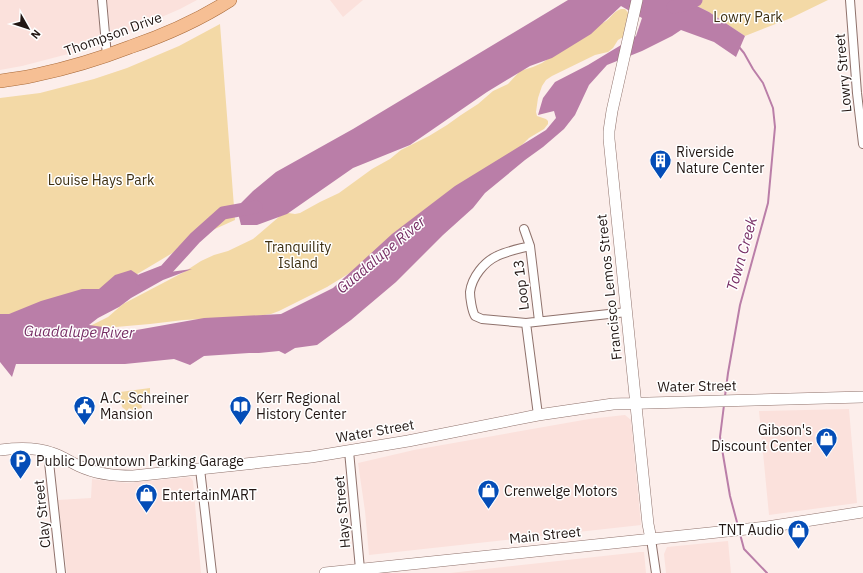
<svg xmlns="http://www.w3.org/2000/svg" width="863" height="573" font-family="'IBM Plex Sans',sans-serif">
  <rect width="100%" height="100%" fill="#fceeeb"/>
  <path fill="#fbe1dc" d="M0,0H97L101,43L99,45L95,47L22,66L0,70Z
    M107,0H197L180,9L116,37L111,36Z
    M330,0H363L343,17Z
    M849,409L857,503L769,515L759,411Z
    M625,415L631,420L641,525L369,555L365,511L358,463L414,450L589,419Z
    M190,477L193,481L201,573H67L58,500L91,498L92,479L127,483Z
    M728,541L731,573H666L664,554L667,547Z
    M644,552L646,573H450L640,552Z"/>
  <path fill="#f3d9a6" d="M685,0H828L791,18L745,36L709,12Z
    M621,9H625L631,16L625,36L618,40L613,48L608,52L595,55L552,76L546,80L542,86L538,98L536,112L537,116L546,119L548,121V124L544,129L529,138L520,147L348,274L327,287L279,311L271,314L258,316L184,320L150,324L93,329L90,326L108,317L123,304L184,272L201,261L214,255L228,251L253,239L280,216L288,213L295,214L300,213L320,202L339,193L372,169L390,159L401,150L429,136L447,125L461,115L478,104L493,91L508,84L520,71L533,67L542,63L600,24C611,21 611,12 621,9Z
    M220,24L235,220L206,233L92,301L9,314H0V98L40,93L94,79L127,68L179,46Z
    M150,388V393L145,401L141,403L142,408L132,410L129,408L127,411L122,407L120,392Z"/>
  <path fill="#ba7ea8" d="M568,0H685L709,12L745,36L736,57L714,42L681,30L672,36L642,51L607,65L589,85L575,115L564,129L543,147L525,160L485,193L473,208L443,235L396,282L351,320L317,345L295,348L285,354L279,351L259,353H249L204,356L190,365L174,359L125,364H16L12,377L0,362V314H9L41,301L82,289H99L115,275L131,270L140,276L192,269L163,280L131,298L119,307L98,318L89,325L131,331L204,318L281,314L333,288L392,234L455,186L546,130L556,118L554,111L538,115L543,98L555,82L588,65L636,36L642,18L621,6L591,34L552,58L530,66L487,92L410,145L353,168L287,214L257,225H241L238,213L241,203L253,191L276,172L353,129Z"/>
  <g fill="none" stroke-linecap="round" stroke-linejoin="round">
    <path stroke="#ba7ea8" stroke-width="2" d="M725,396L728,373L740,305L768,203L775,127L773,108L763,83L753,69L744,53L739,47
      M724,405L720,437L730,496L738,526
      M740,534L744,549L767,573"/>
    <path stroke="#ba7ea8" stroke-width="13" d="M673,7L684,5L696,0
      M142,280L165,271L195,238L223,213L256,207"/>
    <defs>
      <path id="street" d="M102,0L107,56
        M850,0L857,93L863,144
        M524,229L530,246
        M526,323L482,319L475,316C472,311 470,298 470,292C472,277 484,262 497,256C507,251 519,249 530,246L539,321
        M538,415L526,323L627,312
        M349,451L360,569
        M51,452L49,462L61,573
        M200,469L212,573
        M651,539L656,573"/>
      <path id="secondary" d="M637,0L612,111L609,131V139L648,524L651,539
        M0,450C16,448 36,447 52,453C62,456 70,462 79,466C96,474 115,476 133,476L311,457L408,441L538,415L613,404L863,397
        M325,573L767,527L863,512"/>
      <path id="primary" d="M0,81C12,79 24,78 36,75C69,68 99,59 130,47C165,35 199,20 230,0"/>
    </defs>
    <use href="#street" stroke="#8f726c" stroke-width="10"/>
    <use href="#secondary" stroke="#8f726c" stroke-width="12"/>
    <use href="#primary" stroke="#a86938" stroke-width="14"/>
    <use href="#street" stroke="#fff" stroke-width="8"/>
    <use href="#secondary" stroke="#fff" stroke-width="11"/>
    <use href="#primary" stroke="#f6bf94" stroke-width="13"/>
  </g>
  <defs>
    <symbol id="building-pin" viewBox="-11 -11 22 30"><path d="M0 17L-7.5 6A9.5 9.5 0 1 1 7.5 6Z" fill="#044db7" stroke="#fff"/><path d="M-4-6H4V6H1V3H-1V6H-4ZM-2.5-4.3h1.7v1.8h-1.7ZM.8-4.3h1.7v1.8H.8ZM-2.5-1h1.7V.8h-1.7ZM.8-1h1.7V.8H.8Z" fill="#fff"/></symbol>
    <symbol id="civic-pin" viewBox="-11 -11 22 30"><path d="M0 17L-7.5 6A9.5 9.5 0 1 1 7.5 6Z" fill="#044db7" stroke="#fff"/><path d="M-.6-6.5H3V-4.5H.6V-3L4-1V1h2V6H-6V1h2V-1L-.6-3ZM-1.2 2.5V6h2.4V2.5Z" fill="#fff"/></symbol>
    <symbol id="library-pin" viewBox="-11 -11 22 30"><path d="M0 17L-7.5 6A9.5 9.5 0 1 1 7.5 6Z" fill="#044db7" stroke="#fff"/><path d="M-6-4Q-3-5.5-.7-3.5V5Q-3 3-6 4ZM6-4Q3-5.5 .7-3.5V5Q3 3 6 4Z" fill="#fff"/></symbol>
    <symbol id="shop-pin" viewBox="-11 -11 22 30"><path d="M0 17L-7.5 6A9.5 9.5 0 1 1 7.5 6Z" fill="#044db7" stroke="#fff"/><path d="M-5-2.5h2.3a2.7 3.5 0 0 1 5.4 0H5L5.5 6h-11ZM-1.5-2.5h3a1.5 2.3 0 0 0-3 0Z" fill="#fff"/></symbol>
    <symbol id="parking-pin" viewBox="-11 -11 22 30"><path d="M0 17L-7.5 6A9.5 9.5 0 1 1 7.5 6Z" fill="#044db7" stroke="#fff"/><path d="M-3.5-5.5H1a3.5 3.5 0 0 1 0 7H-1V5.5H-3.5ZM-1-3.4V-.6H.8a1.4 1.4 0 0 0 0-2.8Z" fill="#fff"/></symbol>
  </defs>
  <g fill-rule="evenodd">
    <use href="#building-pin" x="648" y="148" width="25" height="34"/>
    <use href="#civic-pin" x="72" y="394" width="25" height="34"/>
    <use href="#library-pin" x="228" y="394" width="25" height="34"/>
    <use href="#shop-pin" x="814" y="426" width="25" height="34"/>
    <use href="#parking-pin" x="8" y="448" width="25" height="34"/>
    <use href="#shop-pin" x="476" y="478" width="25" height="34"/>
    <use href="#shop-pin" x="134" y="482" width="25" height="34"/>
    <use href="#shop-pin" x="786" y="518" width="25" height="34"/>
  </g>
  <g text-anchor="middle" stroke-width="3" stroke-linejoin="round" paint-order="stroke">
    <g font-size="14" fill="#3c2e10" stroke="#fff">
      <text x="748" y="22">Lowry Park</text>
      <text x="101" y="185">Louise Hays Park</text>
      <text x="298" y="252">Tranquility<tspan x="298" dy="16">Island</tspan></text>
    </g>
    <g font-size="14" fill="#221714" stroke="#fff">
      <text transform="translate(113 34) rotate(-20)" y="5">Thompson Drive</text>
      <text transform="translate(843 73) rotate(-95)" y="5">Lowry Street</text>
      <text transform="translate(521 285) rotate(-97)" y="5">Loop 13</text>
      <text transform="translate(609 287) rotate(-96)" y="5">Francisco Lemos Street</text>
      <text transform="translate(697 386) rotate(-1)" y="5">Water Street</text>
      <text transform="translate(375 431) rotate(-10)" y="5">Water Street</text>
      <text transform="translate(342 512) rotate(-95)" y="5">Hays Street</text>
      <text transform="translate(42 514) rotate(-96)" y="5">Clay Street</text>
      <text transform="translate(545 535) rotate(-6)" y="5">Main Street</text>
    </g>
    <g font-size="14" fill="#221714" stroke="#fff" text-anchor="start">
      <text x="676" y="157">Riverside<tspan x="676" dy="16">Nature Center</tspan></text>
      <text x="100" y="403">A.C. Schreiner<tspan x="100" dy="16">Mansion</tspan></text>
      <text x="256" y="403">Kerr Regional<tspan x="256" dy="16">History Center</tspan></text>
      <text x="812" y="435" text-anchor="end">Gibson's<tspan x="812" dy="16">Discount Center</tspan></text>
      <text x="36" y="466">Public Downtown Parking Garage</text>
      <text x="504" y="496">Crenwelge Motors</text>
      <text x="162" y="500">EntertainMART</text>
      <text x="784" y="535" text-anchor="end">TNT Audio</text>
    </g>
    <g font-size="15" font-style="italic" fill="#772e65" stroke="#fff">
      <text transform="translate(742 254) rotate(-74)" y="5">Town Creek</text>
      <text transform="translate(381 255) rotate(-40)" y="5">Guadalupe River</text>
      <text transform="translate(79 332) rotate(1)" y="5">Guadalupe River</text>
    </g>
  </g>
  <g transform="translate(28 28) rotate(129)" stroke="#ffffff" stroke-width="3" paint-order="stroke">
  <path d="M0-3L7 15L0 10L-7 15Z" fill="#221714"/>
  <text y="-6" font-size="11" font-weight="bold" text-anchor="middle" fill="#221714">N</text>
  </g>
</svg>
